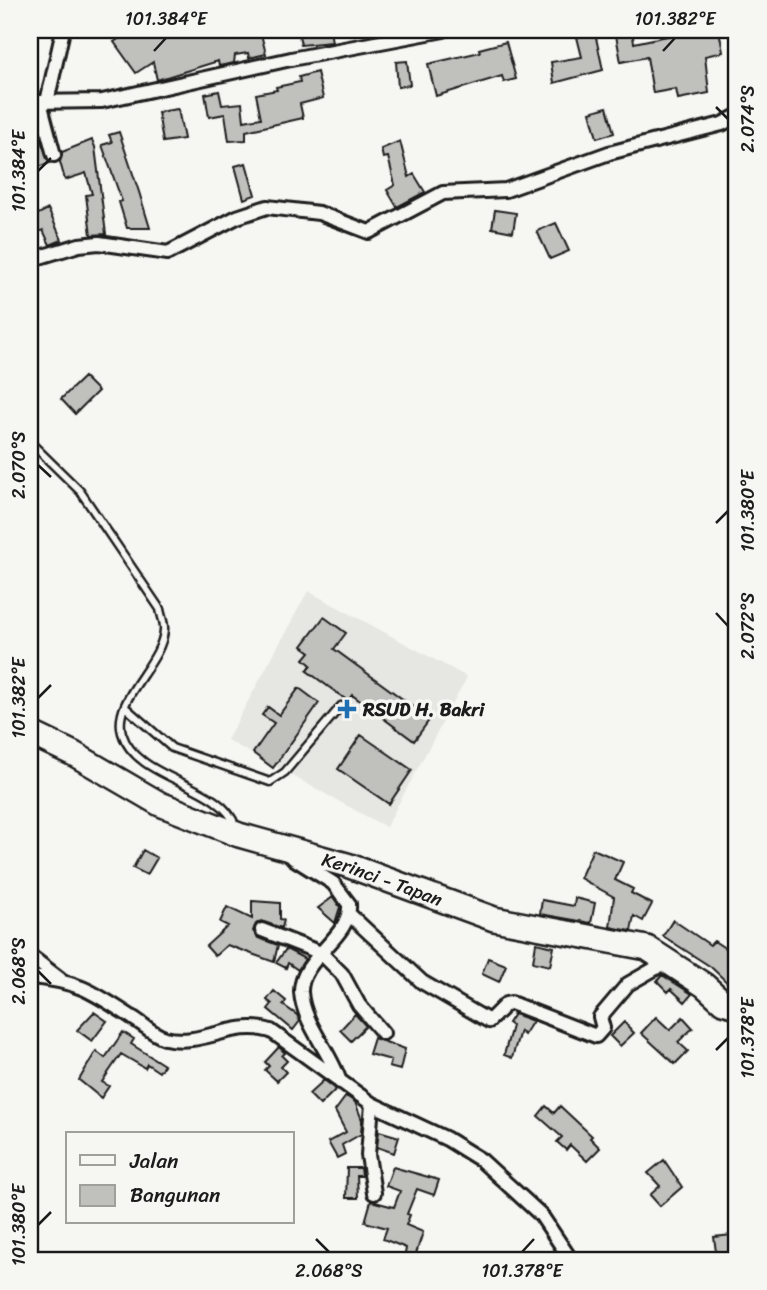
<svg xmlns="http://www.w3.org/2000/svg" width="767" height="1290" font-family="Sriracha,sans-serif">
  <rect width="100%" height="100%" fill="#f6f6f2"/>
  <filter id="ink" filterUnits="userSpaceOnUse"><feTurbulence type="fractalNoise" baseFrequency=".0143" numOctaves="2"/><feDisplacementMap in="SourceGraphic" scale="14" xChannelSelector="R" yChannelSelector="G"/><feConvolveMatrix kernelMatrix="1 2 1 2 8 2 1 2 1" color-interpolation-filters="sRGB"/></filter>
  <g filter="url(#ink)">
    <path fill="#e6e6e2" d="M308,591L467,677L386,827L227,740Z"/>
    <path fill="#c0c0bd" stroke="#1c1c1c" stroke-width="2" d="M131,30H168L170,33L224,30L228,40L244,36L243,30H260L266,54L249,58L248,53L235,55L234,63L219,66L218,61L157,80L153,62L136,73L114,42Z
      M298,30H330L332,42L301,45Z
      M615,30H632L634,43L672,35L719,30L723,52L705,56L709,93L678,99L676,89L653,93L647,57L621,62Z
      M595,33L603,70L554,83L551,62L582,57L577,37Z
      M506,42L516,79L504,82L502,76L436,96L428,64L480,52L479,49Z
      M407,61L410,85L398,87L396,62Z
      M317,72L323,98L300,104L303,118L246,131V140L229,141L225,114L209,117L205,94L219,91L222,105L242,103L244,121L261,118L256,94L277,90L276,87L300,82L299,77Z
      M607,107L614,133L597,138L590,112Z
      M178,109L184,139L163,142L158,112Z
      M30,115L50,163L30,170Z
      M119,132L139,192L150,228H127L119,202L122,201L102,145L112,142L109,135Z
      M92,140L95,147L106,234L91,235L86,195L92,194L86,173L65,180L60,162L62,152Z
      M400,141L409,177L414,174L425,192L397,207L387,190L395,185L388,157L383,158L381,149Z
      M246,163L255,195L244,199L235,166Z
      M48,209L62,240L50,245L43,230L30,236V218Z
      M495,210L516,213L513,232L492,228Z
      M556,223L569,251L550,259L537,231Z
      M84,377L98,391L75,414L61,399Z
      M324,617L346,633L334,649L430,719L414,741L352,695L348,701L307,671L311,665L304,659L310,652L302,646Z
      M299,688L319,703L273,768L253,753L274,723L262,715L268,707L279,715Z
      M361,735L412,770L389,804L338,769Z
      M593,849L623,862L615,880L633,889L631,893L652,904L643,921L634,916L631,931L610,927L614,897L580,878Z
      M143,850L157,858L147,875L133,868Z
      M333,897L340,907L335,923L318,908Z
      M575,898L595,903L591,923L540,914L542,900L574,906Z
      M252,901L280,903V919L284,920L282,928L261,921L256,924L253,931L258,938L278,945L274,962L227,945L215,956L206,946L228,926L220,922L227,907L252,919Z
      M673,920L710,945L714,941L737,956V992L711,967L663,936Z
      M536,943L554,947L550,966L533,962Z
      M286,949L305,959L298,970L288,963L286,968L276,963Z
      M488,958L506,965L499,982L482,974Z
      M662,975L692,994L685,1002L671,989L668,992L657,981Z
      M274,991L286,1001L283,1005L297,1015L300,1021L293,1030L268,1009L272,1004L267,1000Z
      M94,1012L107,1021L92,1041L77,1030Z
      M355,1014L366,1026L351,1041L340,1030Z
      M514,1014L533,1021L524,1035L520,1031L512,1058L504,1055L512,1026L508,1023Z
      M656,1017L670,1030L683,1017L693,1028L678,1042L688,1051L675,1064L641,1033Z
      M624,1022L634,1033L620,1046L610,1036Z
      M123,1032L134,1039L131,1044L164,1065L159,1072L147,1064L145,1068L121,1054L102,1082L109,1086L101,1098L79,1080L96,1051L105,1058Z
      M374,1038L405,1049L400,1070L389,1067L391,1060L369,1054Z
      M279,1047L285,1053L282,1056L287,1061L281,1067L286,1072L277,1081L265,1070L269,1066L265,1062Z
      M324,1080L336,1089L320,1105L309,1094Z
      M346,1096L355,1102L362,1120L361,1134L342,1145L345,1154L337,1158L328,1142L346,1132L335,1111Z
      M546,1106L554,1113L560,1106L592,1136L590,1138L600,1148L587,1161L570,1145L566,1150L557,1142L562,1137L538,1116Z
      M379,1131L399,1137L394,1153L377,1147Z
      M664,1160L682,1187L660,1206L650,1195L660,1186L648,1173Z
      M393,1167L439,1180L434,1195L417,1189L407,1214L410,1215L406,1225L423,1232L414,1260H404L406,1248L383,1239L387,1228L365,1222L371,1201L394,1207L400,1191L386,1186Z
      M347,1168H361L362,1176H357L358,1198H346Z
      M732,1235L735,1260H717L714,1237Z"/>
    <g fill="none" stroke-linecap="round" stroke-linejoin="round">
      <defs>
        <path id="lane" d="M30,442L80,491L160,609C161,616 165,624 164,630C162,664 112,699 122,733C136,781 221,782 236,827
          M125,707L172,748L270,782L285,772L341,706"/>
        <path id="street" d="M30,102L102,101L291,59L444,30
          M40,102L54,155
          M47,102L63,30
          M30,260L79,245L99,243L168,253L237,217L267,207L319,213L369,232L443,193L506,190L609,153L722,124L737,116
          M293,858L333,883L349,904C352,937 300,958 301,992C303,1024 331,1052 340,1082
          M350,915L422,982L489,1021L506,1004L511,1003L596,1036L603,1028L600,1017L628,984L656,968L661,955
          M262,930L321,953L342,974L359,1005L383,1033
          M30,956L60,979
          M30,977C79,981 93,992 133,1018C143,1024 154,1035 165,1038C203,1047 233,1019 271,1031L372,1104L447,1139L481,1160L541,1215L571,1260
          M372,1104L368,1155L374,1193"/>
        <g id="highway">
          <path id="s1" d="M30,733L74,754L160,804L239,835L347,865L494,919L647,948L704,985L723,1002L737,1006"/>
        </g>
      </defs>
      <use href="#lane" stroke="#1c1c1c" stroke-width="11"/>
      <use href="#street" stroke="#1c1c1c" stroke-width="18"/>
      <use href="#highway" stroke="#1c1c1c" stroke-width="28"/>
      <use href="#lane" stroke="#f6f6f2" stroke-width="6"/>
      <use href="#street" stroke="#f6f6f2" stroke-width="12"/>
      <use href="#highway" stroke="#f6f6f2" stroke-width="23"/>
    </g>
  </g>
  <path fill="none" stroke="#1c1c1c" stroke-width="2.5" d="M154,51L166,38M663,51L675,38M716,107L728,119M38,171L51,158M38,465L51,477M716,523L728,511M716,613L728,626M38,698L51,685M38,971L51,984M716,1050L728,1038M38,1225L51,1212M316,1239L329,1252M522,1252L534,1239"/>
  <path fill="#1f6fb2" stroke="#f6f6f2" stroke-width="2.5" d="M343.5 698.5h7v7h7v7h-7v7h-7v-7h-7v-7h7z"/>
  <g text-anchor="middle" stroke-width="7" stroke-linejoin="round" paint-order="stroke">
    <g font-size="19" font-weight="bold" fill="#1c1c1c" stroke="#f6f6f2" text-anchor="start">
      <text x="363" y="716">RSUD H. Bakri</text>
    </g>
    <g font-size="19" fill="#1c1c1c" stroke="#f6f6f2">
      <text dy="7" stroke="none"><textPath href="#s1" startOffset="383">Kerinci - Tapan</textPath></text>
    </g>
  </g>
  <rect width="767" height="1290" fill="none" stroke="#f6f6f2" stroke-width="77"/>
  <rect x="66" y="1132" width="228" height="91" fill="#f6f6f2" stroke="#9f9f9c" stroke-width="2"/>
  <rect x="80" y="1155" width="35" height="10" fill="#f6f6f2" stroke="#9f9f9c" stroke-width="2"/>
  <text x="130" y="1168" font-size="21" fill="#1c1c1c">Jalan</text>
  <rect x="80" y="1185" width="35" height="21" fill="#c0c0bd" stroke="#9f9f9c" stroke-width="2"/>
  <text x="130" y="1202" font-size="21" fill="#1c1c1c">Bangunan</text>
  <rect x="38" y="38" width="690" height="1214" fill="none" stroke="#1c1c1c" stroke-width="2.5"/>
  <g font-size="18" text-anchor="middle" fill="#1c1c1c">
    <text x="166" y="25">101.384°E</text>
    <text x="675" y="25">101.382°E</text>
    <text transform="translate(748 119) rotate(-90)" y="6">2.074°S</text>
    <text transform="translate(19 171) rotate(-90)" y="6">101.384°E</text>
    <text transform="translate(19 465) rotate(-90)" y="6">2.070°S</text>
    <text transform="translate(748 511) rotate(-90)" y="6">101.380°E</text>
    <text transform="translate(748 626) rotate(-90)" y="6">2.072°S</text>
    <text transform="translate(19 698) rotate(-90)" y="6">101.382°E</text>
    <text transform="translate(19 971) rotate(-90)" y="6">2.068°S</text>
    <text transform="translate(748 1038) rotate(-90)" y="6">101.378°E</text>
    <text transform="translate(19 1225) rotate(-90)" y="6">101.380°E</text>
    <text x="329" y="1277">2.068°S</text>
    <text x="522" y="1277">101.378°E</text>
  </g>
</svg>
